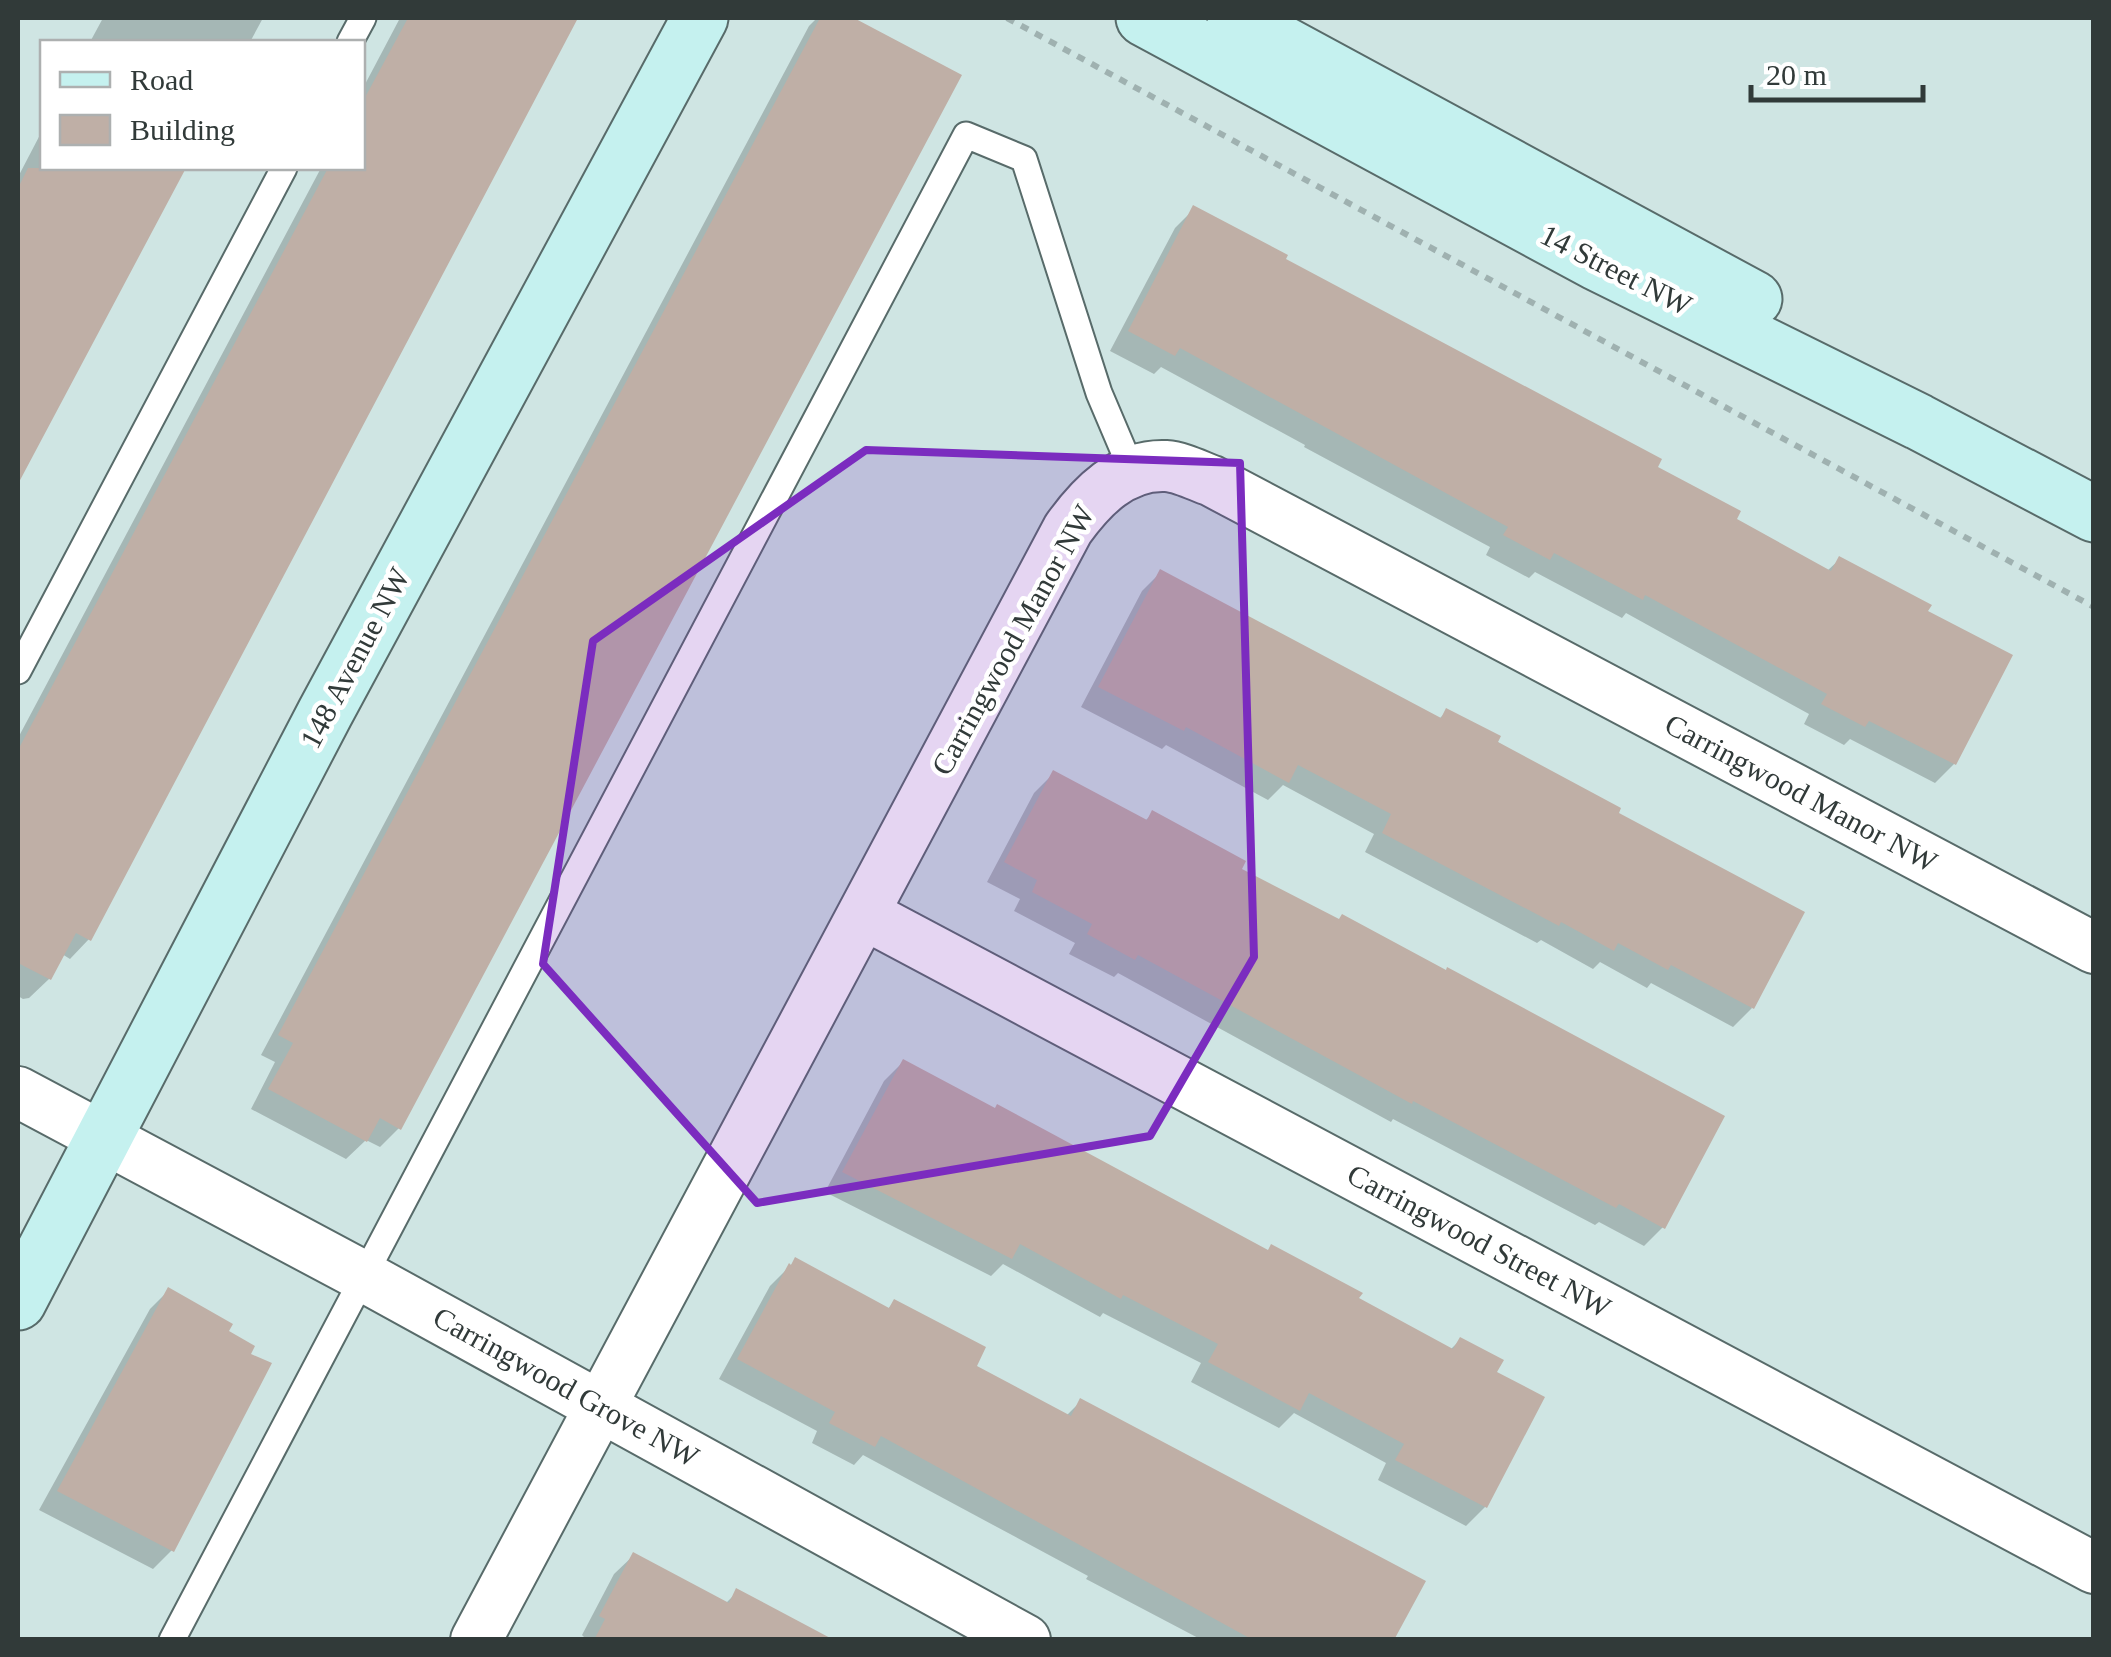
<svg xmlns="http://www.w3.org/2000/svg" width="2111" height="1657" font-family="'Times New Roman',serif">
  <rect width="100%" height="100%" fill="#cfe5e3"/>
  <path fill="#0003" d="M103,18H263L250,42H90Z
    M400,18H576L89,939L70,959L62,954L49,979L29,998L23,999L18,996V738L321,168H362V90Z
    M817,18H849L958,76L399,1128L380,1147L366,1140L346,1159L251,1109L275,1062L261,1055L809,26Z
    M42,131V168H183L18,479V177Z
    M1194,209L1655,468L1734,520L1827,571L1840,559L1925,612L1954,764L1935,783L1850,739L1844,745L1804,724L1809,714L1626,613L1622,618L1535,572L1529,578L1486,555L1490,547L1304,447L1305,445L1161,367L1154,374L1110,351L1175,228Z
    M1161,572L1438,720L1447,711L1615,814L1752,1008L1733,1027L1651,983L1647,988L1600,962L1593,969L1541,940L1537,943L1365,852L1374,834L1283,785L1268,800L1166,745L1162,749L1081,707L1142,591Z
    M1053,774L1145,821L1153,813L1239,870L1663,1227L1644,1246L1599,1222L1595,1225L1393,1119L1391,1122L1118,973L1114,977L1069,954L1075,943L1014,911L1020,899L987,882L1034,793Z
    M903,1062L1450,1350L1460,1340L1494,1373L1485,1507L1466,1526L1378,1480L1386,1463L1294,1413L1279,1428L1191,1382L1201,1363L1103,1313L1100,1317L1003,1264L991,1276L825,1192L884,1081Z
    M796,1260L887,1310L894,1302L974,1367L1066,1416L1081,1401L1392,1640H1202L1086,1579L1088,1576L863,1455L854,1465L812,1443L817,1431L719,1379L770,1286Z
    M169,1290L172,1550L153,1569L39,1510L150,1309Z
    M634,1555L725,1604L737,1592L824,1640H587L582,1635L614,1574Z"/>
  <path fill="#bfafa6" d="M408,18H578L91,941L76,933L51,980L18,963V750L328,168H362V103Z
    M820,18H854L962,75L401,1130L380,1118L367,1142L268,1089L293,1043L278,1035Z
    M28,168H186L18,484V188Z
    M1193,205L1288,255L1286,259L1662,459L1658,467L1741,511L1737,519L1831,571L1839,556L1932,605L1928,611L2013,655L1956,765L1869,721L1865,727L1821,704L1827,694L1645,595L1643,600L1554,553L1550,560L1503,535L1508,527L1180,348L1175,356L1128,331Z
    M1160,569L1441,718L1446,708L1501,736L1498,742L1621,808L1619,813L1805,912L1754,1009L1671,965L1668,970L1618,943L1614,951L1561,922L1559,926L1382,833L1391,814L1298,765L1289,783L1186,727L1184,731L1098,687Z
    M1053,770L1147,820L1152,810L1246,861L1242,869L1339,919L1342,914L1446,970L1447,967L1725,1116L1665,1229L1619,1204L1616,1208L1413,1101L1412,1104L1138,955L1135,960L1087,934L1092,924L1032,892L1037,880L1004,862Z
    M903,1059L995,1108L997,1104L1268,1250L1271,1244L1363,1293L1359,1298L1453,1349L1460,1337L1504,1360L1497,1372L1545,1397L1487,1508L1395,1460L1404,1444L1309,1393L1300,1411L1208,1362L1218,1344L1123,1295L1121,1299L1020,1244L1012,1259L842,1172Z
    M795,1257L889,1308L894,1299L986,1347L977,1366L1071,1416L1080,1398L1426,1581L1394,1640H1253L881,1436L875,1447L829,1423L835,1412L737,1359L789,1263L791,1265Z
    M168,1287L233,1324L229,1331L255,1346L251,1354L272,1363L174,1552L57,1491Z
    M633,1552L729,1603L736,1588L834,1640H594L605,1619L599,1616Z"/>
  <g fill="none" stroke-linecap="round" stroke-linejoin="round">
    <defs>
      <path id="lane" d="M350,42L363,18
        M18,671L284,168
        M172,1640L966,135L1024,159L1099,393L1133,473"/>
      <path id="street" d="M864,914L2094,1568
        M18,1092L363,1276L1025,1640
        M476,1640L1068,529C1091,497 1122,464 1166,466C1181,467 1198,476 1212,481L2094,948"/>
      <path id="secondary" d="M1144,18L1596,262L1919,422L2094,514
        M1235,18L1754,299
        M18,1302L325,713L700,18"/>
    </defs>
    <use href="#lane" stroke="#586b6a" stroke-width="29"/>
    <use href="#street" stroke="#586b6a" stroke-width="54"/>
    <use href="#secondary" stroke="#586b6a" stroke-width="59"/>
    <path stroke="#9fb1b0" stroke-width="6" stroke-dasharray="8 8" stroke-linecap="butt" d="M1007,18L2094,607"/>
    <use href="#lane" stroke="#fff" stroke-width="25"/>
    <use href="#street" stroke="#fff" stroke-width="50"/>
    <use href="#secondary" stroke="#c5f1ef" stroke-width="55"/>
  </g>
  <path fill="#7b2cbf" fill-opacity="0.2" stroke="#7b2cbf" stroke-width="8" stroke-linejoin="round" d="M866,450L1240,463L1254,957L1150,1136L757,1203L543,964L593,641Z"/>
  <g text-anchor="middle" stroke-width="9" stroke-linejoin="round" paint-order="stroke">
    <g font-size="30" fill="#313a39" stroke="#fff">
      <text transform="translate(1616 270) rotate(27)" y="10">14 Street NW</text>
      <text transform="translate(1013 640) rotate(-61)" y="10">Carringwood Manor NW</text>
      <text transform="translate(355 658) rotate(-62)" y="10">148 Avenue NW</text>
      <text transform="translate(1801 793) rotate(28)" y="10">Carringwood Manor NW</text>
      <text transform="translate(1479 1241) rotate(28)" y="10">Carringwood Street NW</text>
      <text transform="translate(566 1387) rotate(29)" y="10">Carringwood Grove NW</text>
    </g>
  </g>
  <rect width="2111" height="1657" fill="none" stroke="#313a39" stroke-width="40"/>
  <rect x="40" y="40" width="325" height="130" fill="#ffffff" stroke="#adb0b0" stroke-width="2.5"/>
  <rect x="60" y="72" width="50" height="15" fill="#c5f1ef" stroke="#adb0b0" stroke-width="2.5"/>
  <text x="130" y="90" font-size="30" fill="#313a39">Road</text>
  <rect x="60" y="115" width="50" height="30" fill="#bfafa6" stroke="#adb0b0" stroke-width="2.5"/>
  <text x="130" y="140" font-size="30" fill="#313a39">Building</text>
  <path d="M1751 85v15h172v-15" fill="none" stroke="#313a39" stroke-width="5"/>
  <text x="1766" y="85" font-size="30" fill="#313a39" stroke="#ffffff" stroke-width="8" paint-order="stroke">20 m</text>
</svg>
